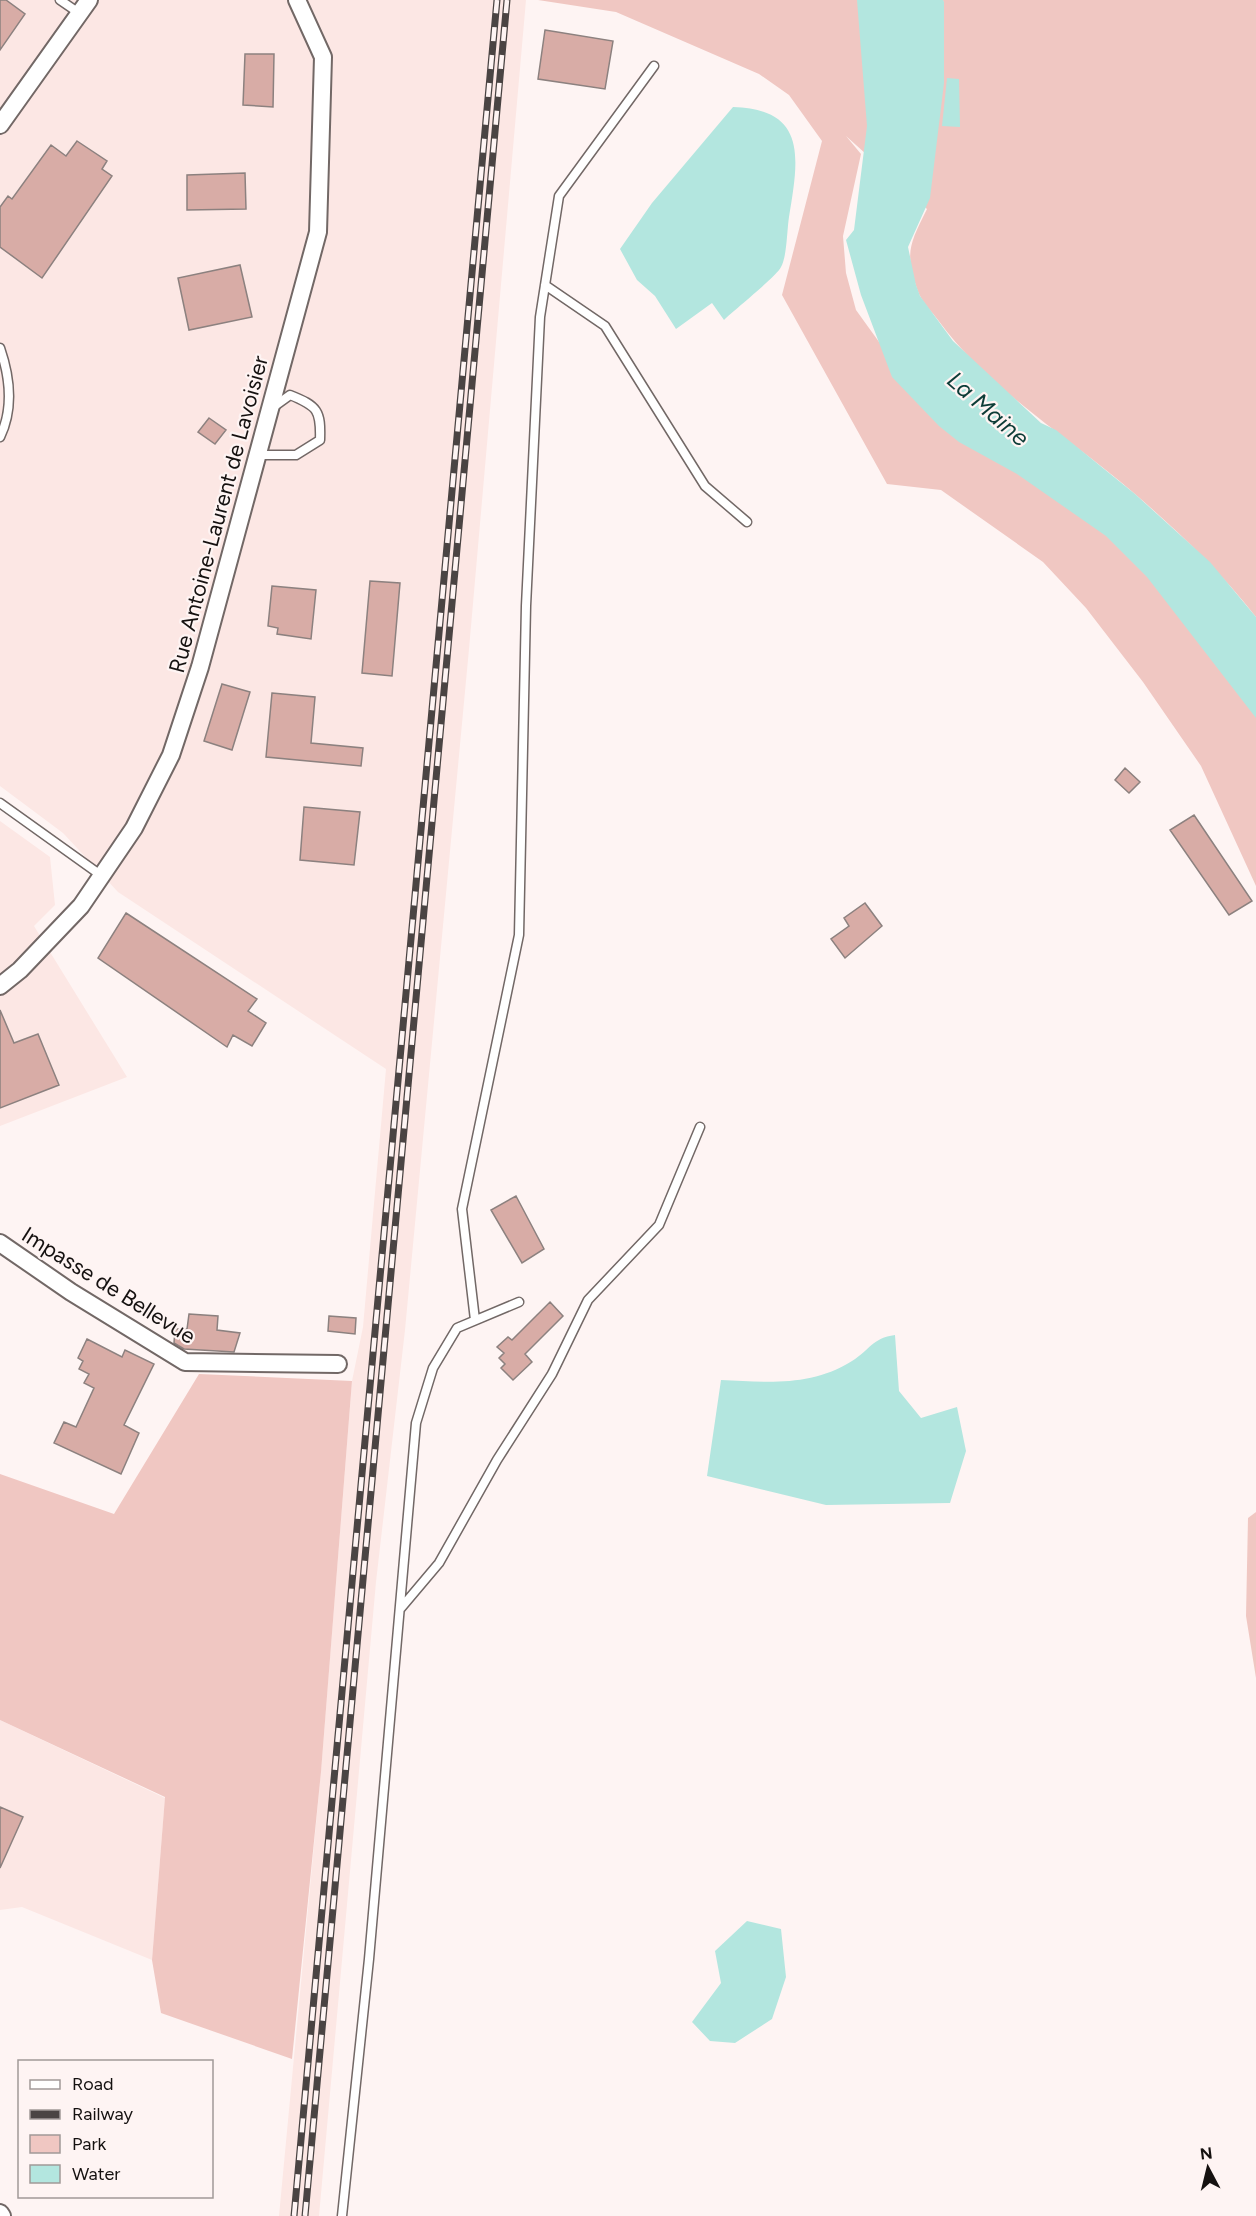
<svg xmlns="http://www.w3.org/2000/svg" width="1256" height="2216" font-family="Figtree,sans-serif">
  <rect width="100%" height="100%" fill="#fef4f3"/>
  <path fill="#fce7e4" d="M0,0H526L469,649L405,1330L376,1582L319,2216H279L321,1771L352,1381L363,1327L386,1069L118,892L63,833L0,786Z
    M0,821L50,857L55,905L34,926L127,1077L0,1126Z
    M0,1720L165,1798L152,1960L22,1907L0,1910Z"/>
  <path fill="#f0c7c2" d="M538,0H936L944,6L943,0H1256V617C1219,570 1181,534 1135,494C1070,438 989,390 938,320C932,312 923,303 919,294C904,254 909,245 927,209L846,136L861,154L843,236L846,273L856,310L905,378L1141,555L1256,700V886L1201,766L1143,682L1086,608L1043,562L941,490L887,484L782,295L822,141L789,95L759,74L616,12Z
    M199,1374L352,1381L321,1772L292,2059L161,2013L152,1960L165,1797L0,1720V1474L114,1514Z
    M1256,1512V1678L1246,1616L1248,1518Z"/>
  <path fill="#b3e6df" d="M857,0H943L944,2V83L930,198L908,247L916,285L920,296L953,341L1041,423L1056,430L1135,494L1210,562L1256,617V718L1147,577L1106,536L1017,474L959,442L939,426L892,377L861,295L846,240L854,230L867,126Z
    M947,78L959,79L960,127L942,126Z
    M733,107C809,109 798,161 789,217C787,229 787,257 781,267C777,276 734,310 724,320L712,303L676,329L655,296L637,280L620,249L652,203Z
    M895,1335L899,1391L921,1418L957,1407L966,1451L950,1503L826,1505L707,1476L721,1380C767,1382 811,1387 852,1361C870,1350 872,1338 895,1335Z
    M747,1921L781,1929L786,1977L772,2019L735,2043L710,2041L692,2022L721,1983L715,1951Z"/>
  <path fill="#d8aca6" stroke="#8c817f" stroke-width="1.5" d="M0,0H6L25,14L0,50Z
    M545,30L613,41L605,89L538,79Z
    M245,54H274L273,107L243,105Z
    M77,141L107,161L102,169L112,176L42,278L0,247V207L8,196L12,199L51,145L66,156Z
    M245,173L246,209L187,210V175Z
    M240,265L252,317L189,330L178,278Z
    M209,418L226,430L215,444L198,432Z
    M370,581L400,583L392,676L362,673Z
    M272,586L316,590L311,639L277,634L278,628L268,626Z
    M222,684L250,692L232,750L204,741Z
    M272,693L315,697L311,743L363,748L361,766L266,757Z
    M1125,768L1140,782L1129,793L1115,780Z
    M304,807L360,812L354,865L300,860Z
    M1194,815L1252,901L1229,915L1170,830Z
    M865,903L882,926L845,958L831,939L849,926L844,918Z
    M126,913L257,999L248,1011L266,1023L252,1046L233,1035L227,1047L98,958Z
    M0,1010L14,1043L38,1034L59,1085L0,1108Z
    M516,1196L544,1249L522,1263L491,1210Z
    M550,1302L563,1316L525,1354L532,1362L513,1380L501,1368L505,1364L499,1358L504,1353L497,1347L508,1337L512,1340Z
    M189,1314L218,1316L217,1330L240,1333L234,1352L184,1349L174,1343L175,1329H187Z
    M329,1316L356,1318L355,1334L328,1331Z
    M87,1339L122,1357L125,1350L154,1364L124,1425L139,1433L121,1474L54,1443L64,1422L76,1427L94,1388L84,1383L89,1374L79,1369L83,1361L78,1358Z
    M0,1807L23,1817L0,1868Z"/>
  <g fill="none" stroke-linecap="round" stroke-linejoin="round">
    <defs>
      <path id="service" d="M60,0L79,13
        M545,285L605,326L705,486L747,522
        M0,348C10,377 14,408 0,437
        M260,455H296L320,440C321,411 318,406 290,395L272,408
        M0,803L102,876
        M475,1320L462,1209L519,935L526,606L540,317L559,196L654,66
        M401,1608L439,1563L497,1460L552,1374L588,1300L659,1225L700,1127
        M342,2216L369,1959L416,1423L433,1368L457,1328L519,1302"/>
      <path id="minor" d="M0,125L89,0
        M0,986L20,970L81,906L134,828L171,755L200,667L318,232L323,57L297,0
        M0,1243L71,1292L185,1362L338,1364
        M0,2213L2,2216"/>
    </defs>
    <use href="#service" stroke="#726866" stroke-width="11"/>
    <use href="#minor" stroke="#726866" stroke-width="20"/>
    <use href="#service" stroke="#fff" stroke-width="8"/>
    <use href="#minor" stroke="#fff" stroke-width="16"/>
    <defs>
      <path id="rail" d="M294,2216L497,0
        M305,2216L507,0"/>
    </defs>
    <use href="#rail" stroke="#4a4443" stroke-width="7"/>
    <use href="#rail" stroke="#fef4f3" stroke-width="4.5" stroke-dasharray="14" stroke-linecap="butt"/>
  </g>
  <g text-anchor="middle" stroke-width="4.5" stroke-linejoin="round" paint-order="stroke">
    <g font-size="22" fill="#151110" stroke="#fef4f3">
      <text transform="translate(218 514) rotate(-75)" y="8">Rue Antoine-Laurent de Lavoisier</text>
      <text transform="translate(109 1285) rotate(32)" y="8">Impasse de Bellevue</text>
    </g>
    <g font-size="24" font-style="italic" fill="#0c3c37" stroke="#fef4f3">
      <text transform="translate(988 409) rotate(41)" y="8">La Maine</text>
    </g>
  </g>
  <rect x="18" y="2060" width="195" height="138" fill="#fef4f3" stroke="#a19998" stroke-width="1.5"/>
  <rect x="30" y="2080" width="30" height="9" fill="#ffffff" stroke="#a19998" stroke-width="1.5"/>
  <text x="72" y="2090" font-size="18" fill="#151110">Road</text>
  <rect x="30" y="2110" width="30" height="9" fill="#4a4443" stroke="#a19998" stroke-width="1.5"/>
  <text x="72" y="2120" font-size="18" fill="#151110">Railway</text>
  <rect x="30" y="2135" width="30" height="18" fill="#f0c7c2" stroke="#a19998" stroke-width="1.5"/>
  <text x="72" y="2150" font-size="18" fill="#151110">Park</text>
  <rect x="30" y="2165" width="30" height="18" fill="#b3e6df" stroke="#a19998" stroke-width="1.5"/>
  <text x="72" y="2180" font-size="18" fill="#151110">Water</text>
  <g transform="translate(1208 2168) rotate(353)" stroke="#fef4f3" stroke-width="4.5" paint-order="stroke">
  <path d="M0-4.5L10 22L0 15L-10 22Z" fill="#151110"/>
  <text y="-9" font-size="16" font-weight="bold" text-anchor="middle" fill="#151110">N</text>
  </g>
</svg>
